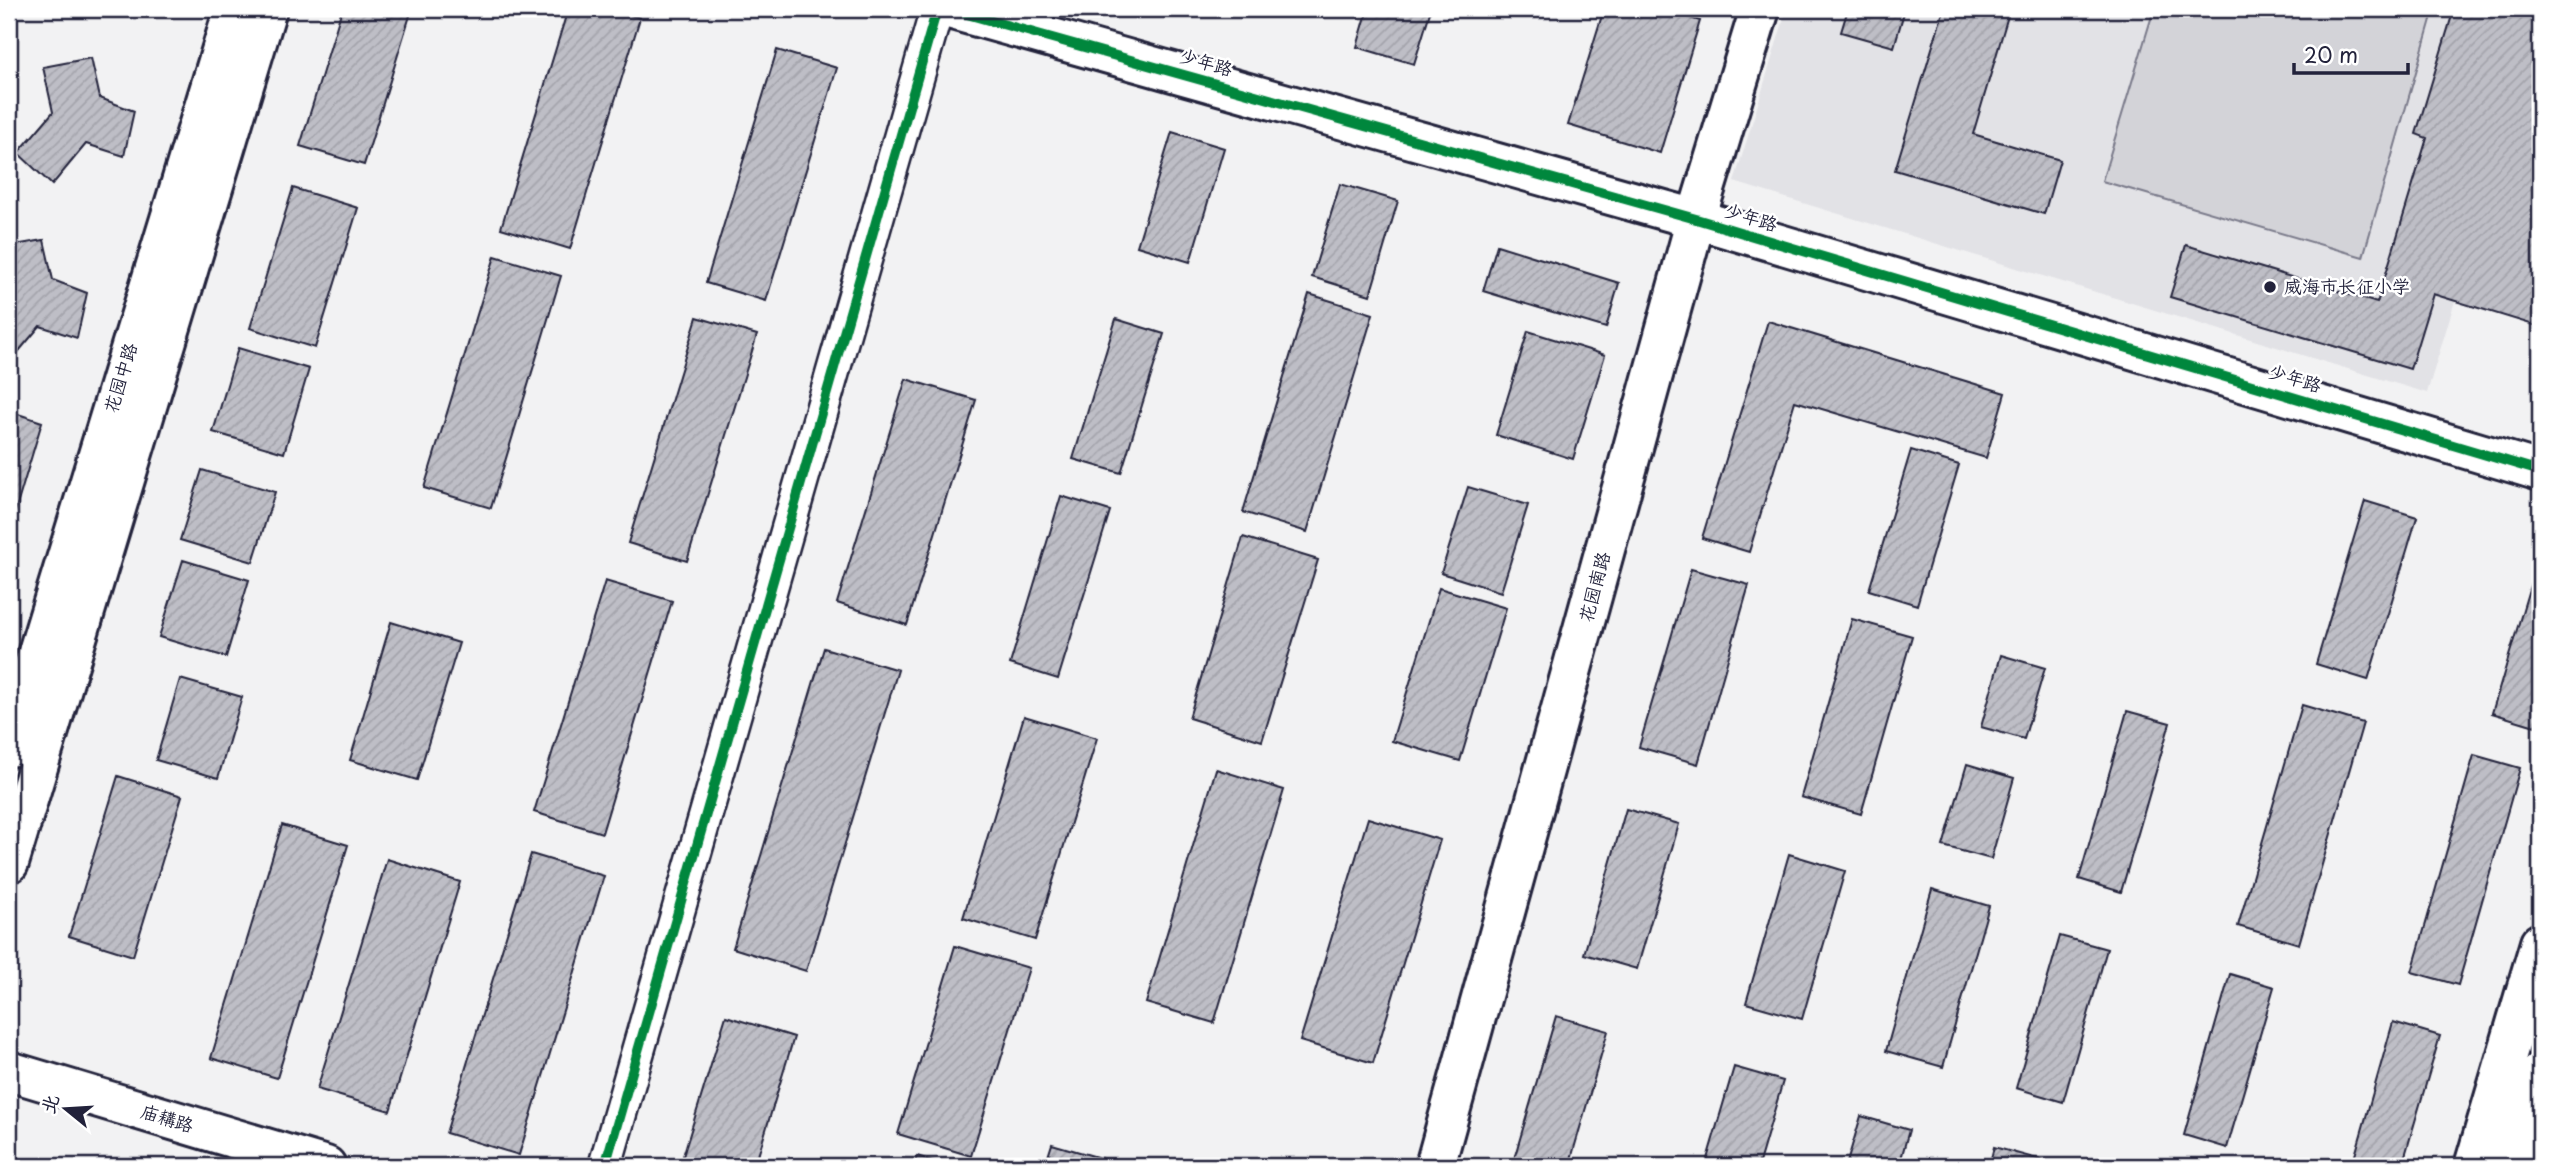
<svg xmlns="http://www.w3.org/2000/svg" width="2549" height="1175" font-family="'Playpen Sans','LXGW WenKai TC',sans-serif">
  <defs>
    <pattern id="building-hatch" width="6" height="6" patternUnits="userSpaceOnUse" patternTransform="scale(1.75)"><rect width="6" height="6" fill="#bebec6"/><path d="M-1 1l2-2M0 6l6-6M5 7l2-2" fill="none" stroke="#a3a3ab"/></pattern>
  </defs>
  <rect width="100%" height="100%" fill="#f2f2f3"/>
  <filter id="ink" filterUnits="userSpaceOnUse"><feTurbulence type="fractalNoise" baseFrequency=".0143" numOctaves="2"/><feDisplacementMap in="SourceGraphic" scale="14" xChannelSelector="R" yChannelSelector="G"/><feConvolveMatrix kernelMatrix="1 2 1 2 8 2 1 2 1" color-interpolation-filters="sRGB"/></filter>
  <g filter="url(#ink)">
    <path fill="#e2e2e6" d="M1787,9H2540V20L2427,393L1734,182Z"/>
    <path fill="#d3d3d8" stroke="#7a7a8a" stroke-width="2" d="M2154,9H2434L2363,257L2102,181Z"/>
    <path fill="url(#building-hatch)" stroke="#22223b" stroke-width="2" d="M342,9H412L364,165L300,146Z
      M568,9H610L640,18L570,249L501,228Z
      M1368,9H1431L1414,64L1357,47Z
      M1604,9H1660L1700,21L1660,153L1568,125Z
      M1848,9H1905L1894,47L1841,32Z
      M1944,9H2010L1973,134L2060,160L2044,214L1895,170Z
      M2454,9H2540V327L2433,294L2410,369L2170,297L2186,245L2377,303L2427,138L2416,134Z
      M777,50L837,68L766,301L706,283Z
      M91,58L100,98L134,111L124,156L86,144L52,185L18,153L53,112L43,67Z
      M1172,132L1224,148L1190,262L1137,246Z
      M1340,184L1398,201L1370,295L1312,277Z
      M293,188L358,208L315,348L250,328Z
      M44,240L53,280L87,293L77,338L40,326L9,363V246Z
      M1497,245L1619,283L1606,328L1483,291Z
      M495,256L561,276L491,508L424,488Z
      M1309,294L1373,314L1307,532L1243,512Z
      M697,317L757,335L687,561L628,543Z
      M1116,319L1164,334L1121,473L1073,459Z
      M1768,321L2005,393L1986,458L1795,401L1749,552L1702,538Z
      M1528,331L1605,355L1573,459L1496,435Z
      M238,348L309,369L284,453L213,432Z
      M906,379L976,400L907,625L837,603Z
      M9,411L42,422L9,532Z
      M1911,450L1959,465L1917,605L1869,590Z
      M202,470L275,492L253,562L180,540Z
      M1468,487L1528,505L1501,592L1441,573Z
      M1061,496L1110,511L1058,679L1010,664Z
      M2365,501L2417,517L2368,680L2316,664Z
      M1243,537L1318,560L1262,741L1189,718Z
      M2538,559L2540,708L2535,726L2492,713Z
      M183,560L249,580L226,657L159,637Z
      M1691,569L1749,585L1698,764L1639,747Z
      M605,581L672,601L602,833L534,812Z
      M1439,588L1506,608L1460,761L1392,741Z
      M1852,619L1912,636L1861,814L1801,797Z
      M391,622L459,643L417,780L350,760Z
      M824,648L898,670L806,971L733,948Z
      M2001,655L2045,668L2024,739L1981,727Z
      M180,679L242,697L218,778L156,760Z
      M2302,705L2363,723L2299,944L2238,926Z
      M2127,711L2170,723L2121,892L2079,879Z
      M1024,716L1097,738L1035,940L963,918Z
      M2474,755L2520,768L2458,985L2412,972Z
      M1967,764L2014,778L1991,859L1943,846Z
      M1216,769L1284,790L1214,1023L1146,1003Z
      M118,776L182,796L133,956L69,936Z
      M1626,809L1679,824L1637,969L1584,954Z
      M1368,818L1440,840L1373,1063L1300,1041Z
      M282,825L348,845L277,1078L211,1058Z
      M531,854L604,876L519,1155L446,1133Z
      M1789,854L1845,871L1802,1019L1746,1003Z
      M387,859L460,882L390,1111L317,1089Z
      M1932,889L1989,906L1943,1067L1886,1051Z
      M2060,936L2107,949L2063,1102L2016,1088Z
      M955,946L1029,968L971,1156L898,1134Z
      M2230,974L2274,987L2227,1148L2184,1135Z
      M726,1016L794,1037L755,1166H680Z
      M1556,1016L1608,1031L1569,1166H1512Z
      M2393,1022L2440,1036L2402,1166H2352Z
      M1734,1067L1783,1081L1758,1166H1705Z
      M1861,1116L1909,1130L1899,1166H1846Z
      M1052,1144L1114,1162L1113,1166H1045Z
      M1994,1147L2048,1162L2046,1166H1989Z
      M917,1156L948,1166H914Z"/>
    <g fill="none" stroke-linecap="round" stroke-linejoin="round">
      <defs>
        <path id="street" d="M605,1166L937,9"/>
        <path id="secondary" d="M949,9L1696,219L2540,471
          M9,747L234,9
          M9,863L267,9
          M9,1071L326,1166
          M1435,1166L1696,219L1760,9"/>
        <path id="primary" d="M2474,1166L2540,943
          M2512,1166L2540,1072"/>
      </defs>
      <use href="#street" stroke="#22223b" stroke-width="37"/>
      <use href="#secondary" stroke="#22223b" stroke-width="44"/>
      <use href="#primary" stroke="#22223b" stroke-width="44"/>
      <use href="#street" stroke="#fff" stroke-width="32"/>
      <use href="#secondary" stroke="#fff" stroke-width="38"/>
      <use href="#primary" stroke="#fff" stroke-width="38"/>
      <defs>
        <path id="cycleway" d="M949,9L1696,219L2540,471
          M605,1166L937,9"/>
      </defs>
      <use href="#cycleway" stroke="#fff" stroke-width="15"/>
      <use href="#cycleway" stroke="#00873e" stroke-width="10"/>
    </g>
  </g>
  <circle fill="#22223b" stroke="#fff" stroke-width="2.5" cx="2270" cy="287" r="7"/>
  <g text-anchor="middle" stroke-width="5" stroke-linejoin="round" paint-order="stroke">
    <g font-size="18" fill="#22223b" stroke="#fff">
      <text transform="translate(1206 63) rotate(16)" y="6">少年路</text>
      <text transform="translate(1751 218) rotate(17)" y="6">少年路</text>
      <text transform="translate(121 378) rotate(-73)" y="6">花园中路</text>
      <text transform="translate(2295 379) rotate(17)" y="6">少年路</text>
      <text transform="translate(1595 587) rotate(-75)" y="6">花园南路</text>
      <text transform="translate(167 1119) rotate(17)" y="6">庙耩路</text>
    </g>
    <g font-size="18" fill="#22223b" stroke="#fff" text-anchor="start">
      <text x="2284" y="293">威海市长征小学</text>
    </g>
  </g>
  <rect width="2549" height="1175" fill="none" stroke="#fff" stroke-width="35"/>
  <rect x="18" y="18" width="2514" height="1140" fill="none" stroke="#22223b" stroke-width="2.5" filter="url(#ink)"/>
  <g transform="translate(66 1109) rotate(288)" stroke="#ffffff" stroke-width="5" paint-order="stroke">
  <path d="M0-5L12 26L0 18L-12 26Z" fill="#22223b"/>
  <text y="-10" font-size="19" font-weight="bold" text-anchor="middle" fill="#22223b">北</text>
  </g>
  <path d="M2294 63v10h114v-10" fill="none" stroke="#22223b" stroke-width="3.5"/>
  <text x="2304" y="63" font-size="21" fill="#22223b" stroke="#ffffff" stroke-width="5" paint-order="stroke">20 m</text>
</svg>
